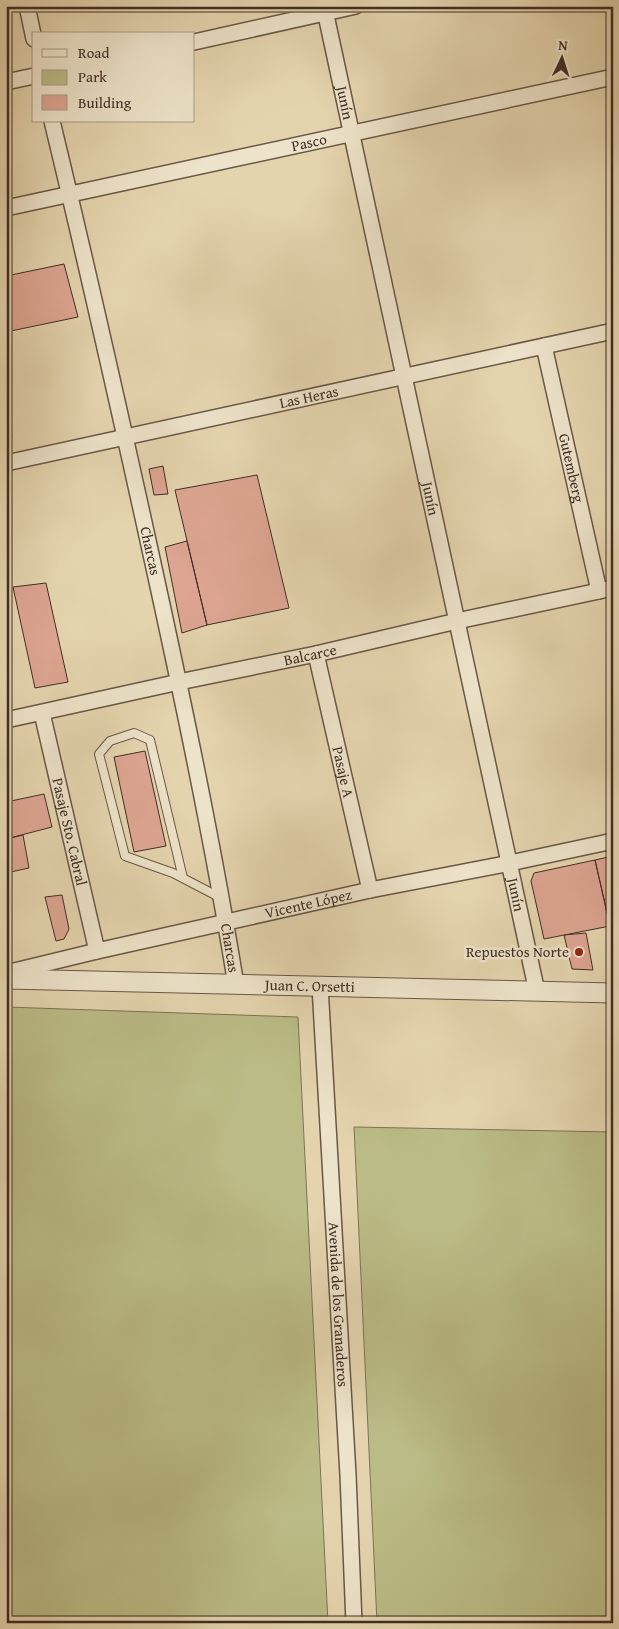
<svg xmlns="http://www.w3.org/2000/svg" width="619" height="1629" font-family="'Gentium Book Plus',serif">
  <rect width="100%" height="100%" fill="#e4d4ae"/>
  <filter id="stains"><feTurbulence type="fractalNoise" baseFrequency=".004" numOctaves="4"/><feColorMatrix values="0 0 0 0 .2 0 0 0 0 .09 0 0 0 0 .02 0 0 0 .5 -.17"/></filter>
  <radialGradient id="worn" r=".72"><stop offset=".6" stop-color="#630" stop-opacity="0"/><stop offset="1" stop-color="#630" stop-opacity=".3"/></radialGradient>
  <path fill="#babb86" stroke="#7d7456" d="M6,1007L298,1017L328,1623H6Z
    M354,1127L613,1132V1623H377Z"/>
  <path fill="#dda592" stroke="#402e25" d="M64,264L78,317L6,332V276Z
    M6,410L12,438L6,439Z
    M163,466L168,494L154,495L149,469Z
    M257,475L289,608L207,625L175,490Z
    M187,541L207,625L182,633L165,547Z
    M46,583L68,682L35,688L13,587Z
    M145,751L166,846L134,852L114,757Z
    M44,794L52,827L6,839V802Z
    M23,835L29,868L6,873V839Z
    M613,856V916L608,917L595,860Z
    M595,860L610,926L544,939L531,881L534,873Z
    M62,895L69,929L64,939L56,941L45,897Z
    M586,933L593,970L572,969L564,935Z"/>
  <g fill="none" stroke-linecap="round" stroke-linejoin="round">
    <defs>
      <path id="service" d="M183,878L150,740L134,733L110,741L99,754L125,856L173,873L221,898"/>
      <g id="minor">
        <path d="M27,6L34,39"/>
        <path id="s1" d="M324,6L537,992"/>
        <path d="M194,42L356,6"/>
        <path d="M6,82L34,76"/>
        <path id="s2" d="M52,121C86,262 118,404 149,545C181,691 212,837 236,985"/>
        <path id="s3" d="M6,208L613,77"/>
        <path id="s4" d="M544,346L599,591"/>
        <path id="s5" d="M6,463L613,331"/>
        <path id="s6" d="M316,654L370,890"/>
        <path id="s7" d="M42,713L97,951"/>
        <path id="s8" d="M6,720L179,682L316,654L457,621L613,588"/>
        <path id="s9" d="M6,973L97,951L370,890L510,863L613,841"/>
        <path id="s10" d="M320,986L348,1475L354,1623"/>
      </g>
      <g id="tertiary">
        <path id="s11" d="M6,979L613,993"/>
      </g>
    </defs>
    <use href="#service" stroke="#695847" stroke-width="10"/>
    <use href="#minor" stroke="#695847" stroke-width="18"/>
    <use href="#tertiary" stroke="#695847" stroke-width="21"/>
    <use href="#service" stroke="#ede3ca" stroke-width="8"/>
    <use href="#minor" stroke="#ede3ca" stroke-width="15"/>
    <use href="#tertiary" stroke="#ede3ca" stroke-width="19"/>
  </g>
  <circle fill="#8f2418" stroke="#ede3ca" stroke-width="2" cx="579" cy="952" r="5"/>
  <g text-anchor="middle" stroke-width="5" stroke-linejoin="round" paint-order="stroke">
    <g font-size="15" fill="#402e25" stroke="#ede3ca">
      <text dy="5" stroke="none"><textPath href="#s1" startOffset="99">Junín</textPath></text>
      <text dy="5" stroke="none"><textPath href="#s3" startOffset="310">Pasco</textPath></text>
      <text dy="5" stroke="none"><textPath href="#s5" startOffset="310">Las Heras</textPath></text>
      <text dy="5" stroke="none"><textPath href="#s4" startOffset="125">Gutemberg</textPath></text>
      <text dy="5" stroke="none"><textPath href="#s1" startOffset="504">Junín</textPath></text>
      <text dy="5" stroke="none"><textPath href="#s2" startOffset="441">Charcas</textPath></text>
      <text dy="5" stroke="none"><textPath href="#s8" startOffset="311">Balcarce</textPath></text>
      <text dy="5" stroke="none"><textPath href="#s6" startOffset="121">Pasaje A</textPath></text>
      <text dy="5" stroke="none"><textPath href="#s7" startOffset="122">Pasaje Sto. Cabral</textPath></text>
      <text dy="5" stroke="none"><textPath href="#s1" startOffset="909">Junín</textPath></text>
      <text dy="5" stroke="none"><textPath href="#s9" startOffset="310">Vicente López</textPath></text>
      <text dy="5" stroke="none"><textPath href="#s2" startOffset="846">Charcas</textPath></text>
      <text dy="5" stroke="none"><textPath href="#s11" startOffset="304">Juan C. Orsetti</textPath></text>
      <text dy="5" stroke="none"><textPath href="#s10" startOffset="319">Avenida de los Granaderos</textPath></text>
    </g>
    <g font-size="15" fill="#402e25" stroke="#ede3ca" text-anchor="end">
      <text x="569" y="957">Repuestos Norte</text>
    </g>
  </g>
  <rect width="619" height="1629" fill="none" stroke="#e4d4ae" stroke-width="25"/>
  <rect x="8" y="8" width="604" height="1614" fill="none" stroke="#402e25" stroke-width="2.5"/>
  <rect x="12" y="12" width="594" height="1604" fill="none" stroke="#402e25"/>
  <rect x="32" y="32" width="162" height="90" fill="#ede3ca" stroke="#a89b88"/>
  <rect x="42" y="49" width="25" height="8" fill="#ede3ca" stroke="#a89b88"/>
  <text x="78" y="58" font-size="15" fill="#402e25">Road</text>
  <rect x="42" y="70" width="25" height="15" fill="#babb86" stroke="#a89b88"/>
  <text x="78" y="82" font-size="15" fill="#402e25">Park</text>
  <rect x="42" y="95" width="25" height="15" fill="#dda592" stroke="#a89b88"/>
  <text x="78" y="108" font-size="15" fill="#402e25">Building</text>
  <g transform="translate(562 58) rotate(4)" stroke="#ede3ca" stroke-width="4" paint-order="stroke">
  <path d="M0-4L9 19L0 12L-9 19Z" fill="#402e25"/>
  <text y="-8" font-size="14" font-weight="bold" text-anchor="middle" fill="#402e25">N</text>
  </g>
  <rect width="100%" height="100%" filter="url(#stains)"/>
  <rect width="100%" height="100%" fill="url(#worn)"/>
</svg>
